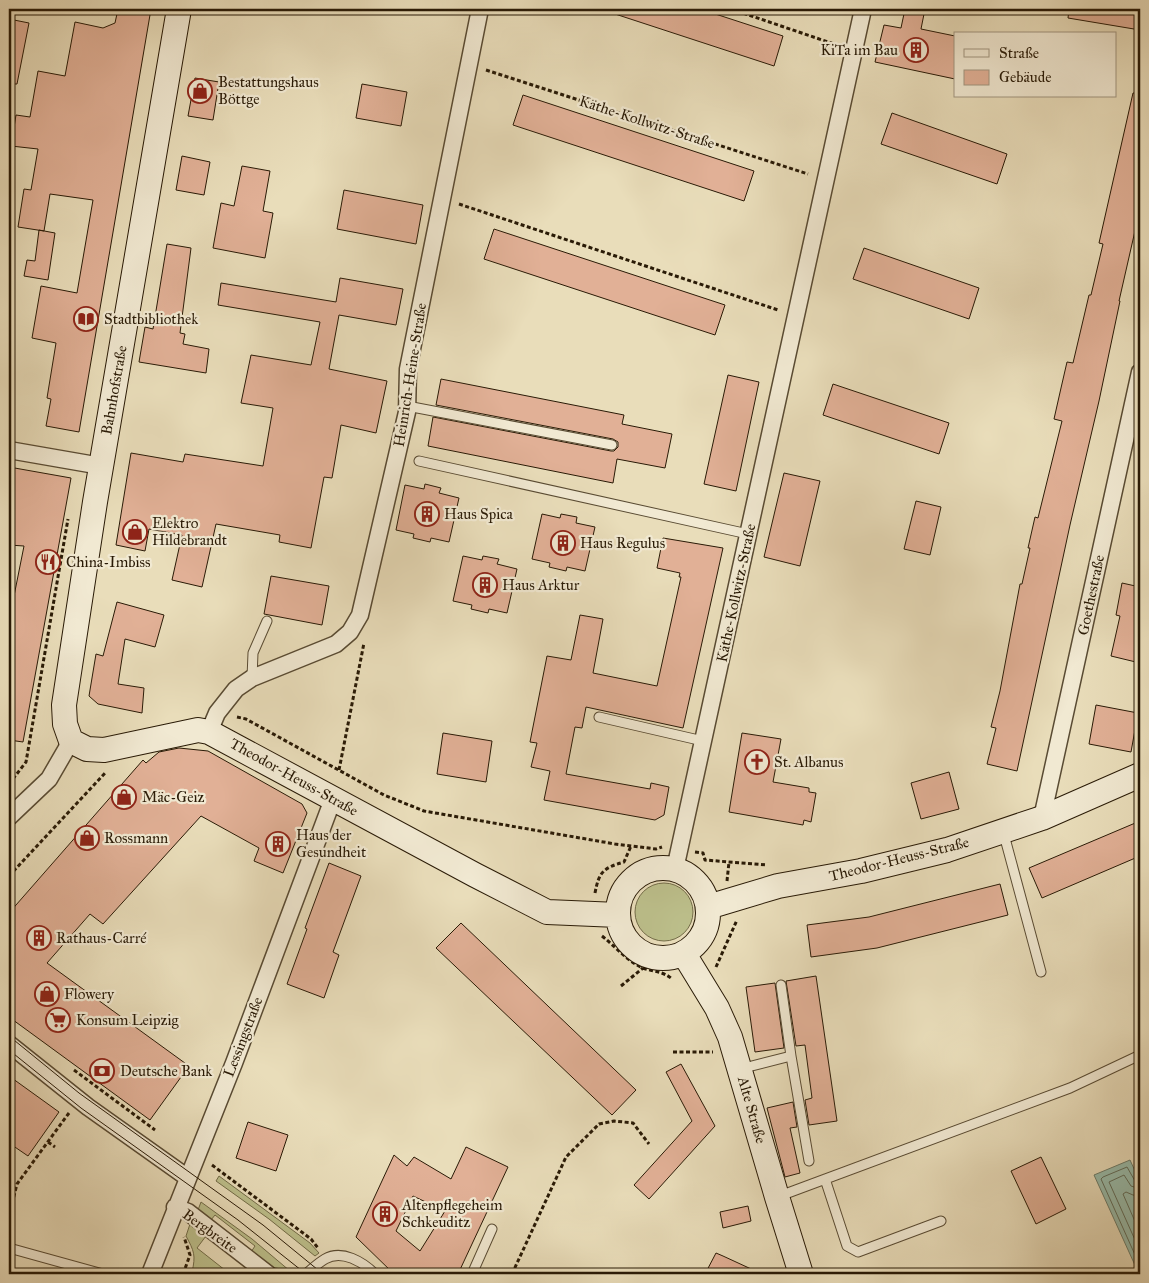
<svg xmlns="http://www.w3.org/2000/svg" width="1149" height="1283" font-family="'IM FELL Great Primer',serif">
  <rect width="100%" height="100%" fill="#e9ddba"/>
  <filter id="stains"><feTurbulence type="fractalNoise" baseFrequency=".004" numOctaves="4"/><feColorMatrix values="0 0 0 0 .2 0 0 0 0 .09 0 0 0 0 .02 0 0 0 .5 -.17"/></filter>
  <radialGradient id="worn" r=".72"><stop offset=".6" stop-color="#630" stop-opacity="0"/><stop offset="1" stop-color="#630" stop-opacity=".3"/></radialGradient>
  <path fill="#bcbf8b" stroke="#726c48" d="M635 912a29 29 0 1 1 58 0a29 29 0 1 1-58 0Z
    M219,1176L310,1243L319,1253L315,1256L269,1219L216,1181Z
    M201,1202L252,1239L290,1271L271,1267L251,1252L255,1246L215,1215L211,1220L198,1210Z
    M190,1224L206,1236L197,1248L230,1274H197L192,1272C196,1255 194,1251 186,1236Z"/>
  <path fill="#98bcab" stroke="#6c7b69" d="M1130,1160L1140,1182V1274H1139L1094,1175Z"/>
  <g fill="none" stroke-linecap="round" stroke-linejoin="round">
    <path stroke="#606b58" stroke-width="1" d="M1140,1182L1135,1181L1127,1167L1103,1177L1101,1179L1140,1266
      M1140,1189L1131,1186L1124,1175L1109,1182L1140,1251
      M1140,1196L1133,1195L1126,1192L1123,1194L1140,1233"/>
  </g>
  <path fill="#e1b096" stroke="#291a06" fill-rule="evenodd" d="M118,9H151L79,432L46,426L51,399L47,398L56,343L32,338L41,286L77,293L93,200L50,194L44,231L18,227L24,189L31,190L38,149L11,146L16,115L30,117L38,71L65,76L75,22L103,28L115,23Z
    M610,9H700L783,36L774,66L609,12Z
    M905,9H925L921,29L955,36V79L875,62L884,25L901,28Z
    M1069,9H1140V30L1068,18Z
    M9,19L29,23L17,84H9Z
    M195,78L219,82L213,120L188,116Z
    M362,84L407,92L401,126L356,118Z
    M1133,93H1140V209L1119,301H1120L1099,401L1070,525L1017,771L987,764L996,728L991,727L1000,691L1020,584H1022L1030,548H1028L1035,517L1038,518L1062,421L1054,419L1061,388L1067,362L1073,363L1089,295H1091L1103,244L1099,243Z
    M523,95L754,171L744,201L513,125Z
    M892,113L1007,154L997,184L881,144Z
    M182,156L210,162L204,195L176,190Z
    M242,166L270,171L263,211L273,213L265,258L213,248L221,203L234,206Z
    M344,190L423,205L416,244L337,229Z
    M494,229L725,305L715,335L484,259Z
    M39,230L55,233L48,280L24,276L27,260L35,261Z
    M167,244L191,248L180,333L185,334L183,344L209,349L206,373L139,362L145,327L153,329Z
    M864,248L979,288L969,319L853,279Z
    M340,278L403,289L396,325L339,315L329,369L387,381L376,433L341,425L332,478L324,477L311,548L279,542L280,535L216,524L202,587L172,580L182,535L149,529L145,551L116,545L131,453L183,462L185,454L263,466L273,408L241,403L251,355L311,365L320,322L218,305L221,283L336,302Z
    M728,375L759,382L736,491L704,484Z
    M441,379L624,415L622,424L672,434L665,468L617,459L613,483L428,446L433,417L611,451H614L618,447V442L613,439L436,405Z
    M833,384L949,423L939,454L823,415Z
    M9,467L71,478L23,742L9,740V621L24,546L9,545Z
    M784,473L820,481L800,566L764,557Z
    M425,484L441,488L439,493L459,498L449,542L431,538L430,542L413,538L414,534L396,530L405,485L424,489Z
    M916,501L941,507L930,555L904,549Z
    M542,514L560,518L561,514L577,517L576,523L595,527L585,571L567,567L566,571L549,567L550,563L532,559Z
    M663,538L723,548L683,728L586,707L582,728L575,727L566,774L650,789L651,783L669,787L664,815L655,820L544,800L550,771L531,767L537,743L530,742L547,656L571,660L580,615L603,619L593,673L657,686L681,577H679L680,573L657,568Z
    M463,556L482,560L483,556L499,559L497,564L517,569L507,613L489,609L488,613L471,609L472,605L453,601Z
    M271,576L329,586L322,625L264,614Z
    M1122,583L1140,587V663L1111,656L1120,616L1116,615Z
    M117,602L164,615L155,647L125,639L118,684L144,688L142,713L98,704L89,696L96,654L103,656Z
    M1096,705L1138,713L1131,752L1089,744Z
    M443,733L492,741L486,782L437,774Z
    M742,733L781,739L773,782L809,788V792L816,793L811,822L804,820L803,825L729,812Z
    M179,748L208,751L302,804L307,813L283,873L254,861L259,848L201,816L103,924L90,914L47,963L189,1066L150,1120L9,1017V913L143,760L146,763L159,752Z
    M949,772L959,809L921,819L911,783Z
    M1140,821V856L1042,898L1029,868Z
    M329,863L361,876L333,952L339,955L324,998L287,984L307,929L305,928Z
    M1000,884L1008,915L877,948L811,957L807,925L869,917Z
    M461,923L636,1090L612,1115L436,948Z
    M816,976L837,1121L809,1125L805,1100L812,1098L805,1045L796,1046L786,981Z
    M775,983L784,1048L755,1052L746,987Z
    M681,1064L715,1126L649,1199L634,1185L692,1121L666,1072Z
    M9,1076L59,1112L28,1156L9,1143Z
    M793,1102L797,1127L790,1128L800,1173L785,1177L767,1108Z
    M248,1122L288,1135L276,1171L236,1158Z
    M466,1147L508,1167L458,1274H394L356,1237L394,1155L407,1166L414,1157L451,1179ZM413,1196L445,1211L420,1251L396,1231Z
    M1041,1157L1066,1209L1036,1224L1011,1171Z
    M748,1206L751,1221L723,1228L720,1212Z
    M716,1253L723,1256L762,1274H705Z"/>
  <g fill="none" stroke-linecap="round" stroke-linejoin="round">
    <defs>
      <path id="lane" d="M407,406L612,445
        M419,461L748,534
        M252,678L253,653L267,621
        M599,717L703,741
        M1003,831L1041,972
        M791,1056L809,1161
        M740,1069L791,1056L781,985
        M825,1179L847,1246L858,1252L941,1221
        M777,1197L1070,1088L1140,1055
        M9,1248L103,1274
        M306,1274C312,1269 318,1263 325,1259C342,1249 363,1262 375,1274
        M472,1274L492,1229"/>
      <path id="street" d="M9,450L101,466
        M209,732L217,713L236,689L252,678L336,644L350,632L360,615L407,412L408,369L480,9
        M9,817L49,779L71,741
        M1042,818L1140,372
        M675,869L863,9
        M9,1044L88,1107L188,1178
        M175,1207L188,1212L268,1274
        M150,1274L234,1063L333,799"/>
      <path id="secondary" d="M179,9L95,502L64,705L65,724L71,741L87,749L104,750L198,730L209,732L475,875L547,912L618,915
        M618 913a45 45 0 1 1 90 0a45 45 0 1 1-90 0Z
        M708,907L778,886L861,871L947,850L1042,818L1140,775
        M684,954L717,1008L730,1037L777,1197L801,1274"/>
    </defs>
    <use href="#lane" stroke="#594b33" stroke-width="11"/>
    <use href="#street" stroke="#594b33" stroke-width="19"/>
    <use href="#secondary" stroke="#291a06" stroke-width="26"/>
    <path stroke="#291a06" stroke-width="3" stroke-dasharray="4 2.5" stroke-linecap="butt" d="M731,9L837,45
      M486,70L808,174
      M459,204L778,310
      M237,717L246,719L384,795L424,811L615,844L656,849L662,847
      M339,770L364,643
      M9,784L26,762L68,519
      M695,852L703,853L705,860L767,865
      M9,876L106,772
      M727,881L729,862
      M595,893C599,872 603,868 624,862L631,846
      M602,936C616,947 627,961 643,968C654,972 663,971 672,979
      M716,967L737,920
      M621,986L643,968
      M673,1052H713
      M74,1070L155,1130
      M48,1142L55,1147
      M212,1165L311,1239L318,1248
      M9,1216L17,1184L69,1113
      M183,1274L190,1255L184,1237
      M512,1274L566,1157L599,1124L614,1121L633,1123L649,1144"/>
    <use href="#lane" stroke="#f1e9d2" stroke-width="9"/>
    <use href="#street" stroke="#f1e9d2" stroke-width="16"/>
    <use href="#secondary" stroke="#f1e9d2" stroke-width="24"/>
    <path stroke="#291a06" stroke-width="1" d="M9,1036L79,1093L263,1225L323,1274
      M9,1050L81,1108L238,1220L306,1274"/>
  </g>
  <defs>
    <symbol id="building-ring" viewBox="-11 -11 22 22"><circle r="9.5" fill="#f1e9d2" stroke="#8f2418" stroke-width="1.5"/><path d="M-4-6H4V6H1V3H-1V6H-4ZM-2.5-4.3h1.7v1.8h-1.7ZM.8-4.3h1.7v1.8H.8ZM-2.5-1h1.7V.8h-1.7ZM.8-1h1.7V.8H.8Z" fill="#8f2418"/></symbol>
    <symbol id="shop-ring" viewBox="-11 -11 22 22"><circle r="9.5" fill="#f1e9d2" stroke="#8f2418" stroke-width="1.5"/><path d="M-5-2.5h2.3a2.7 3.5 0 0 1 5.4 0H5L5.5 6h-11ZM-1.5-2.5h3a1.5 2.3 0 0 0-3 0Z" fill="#8f2418"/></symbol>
    <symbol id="library-ring" viewBox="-11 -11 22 22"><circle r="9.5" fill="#f1e9d2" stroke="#8f2418" stroke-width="1.5"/><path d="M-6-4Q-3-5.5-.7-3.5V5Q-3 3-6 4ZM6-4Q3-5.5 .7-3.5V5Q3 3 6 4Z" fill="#8f2418"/></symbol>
    <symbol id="restaurant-ring" viewBox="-11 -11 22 22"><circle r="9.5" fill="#f1e9d2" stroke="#8f2418" stroke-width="1.5"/><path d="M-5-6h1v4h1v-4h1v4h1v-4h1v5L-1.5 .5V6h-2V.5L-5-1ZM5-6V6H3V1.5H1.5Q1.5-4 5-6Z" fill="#8f2418"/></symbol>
    <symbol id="church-ring" viewBox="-11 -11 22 22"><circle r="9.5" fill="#f1e9d2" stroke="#8f2418" stroke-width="1.5"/><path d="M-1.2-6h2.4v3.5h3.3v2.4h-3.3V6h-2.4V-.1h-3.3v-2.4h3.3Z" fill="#8f2418"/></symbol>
    <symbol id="supermarket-ring" viewBox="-11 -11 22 22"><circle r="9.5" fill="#f1e9d2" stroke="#8f2418" stroke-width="1.5"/><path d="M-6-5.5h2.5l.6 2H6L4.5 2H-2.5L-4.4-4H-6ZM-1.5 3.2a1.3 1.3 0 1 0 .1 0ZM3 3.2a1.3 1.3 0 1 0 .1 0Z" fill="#8f2418"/></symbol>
    <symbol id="bank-ring" viewBox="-11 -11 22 22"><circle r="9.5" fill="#f1e9d2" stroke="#8f2418" stroke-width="1.5"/><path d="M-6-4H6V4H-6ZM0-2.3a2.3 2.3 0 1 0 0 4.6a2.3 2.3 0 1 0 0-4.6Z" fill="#8f2418"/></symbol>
  </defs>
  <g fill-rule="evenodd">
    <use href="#building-ring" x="902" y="36" width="28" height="28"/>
    <use href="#shop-ring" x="186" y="77" width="28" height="28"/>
    <use href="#library-ring" x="72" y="305" width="28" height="28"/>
    <use href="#building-ring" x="413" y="500" width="28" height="28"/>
    <use href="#shop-ring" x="121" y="518" width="28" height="28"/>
    <use href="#building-ring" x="549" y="529" width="28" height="28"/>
    <use href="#restaurant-ring" x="34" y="548" width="28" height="28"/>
    <use href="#building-ring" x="471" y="571" width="28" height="28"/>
    <use href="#church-ring" x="743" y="748" width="28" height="28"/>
    <use href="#shop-ring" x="110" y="783" width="28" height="28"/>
    <use href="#shop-ring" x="73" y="824" width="28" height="28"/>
    <use href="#building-ring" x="264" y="830" width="28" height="28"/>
    <use href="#building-ring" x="25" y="924" width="28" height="28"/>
    <use href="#shop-ring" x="33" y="980" width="28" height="28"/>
    <use href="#supermarket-ring" x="44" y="1006" width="28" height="28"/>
    <use href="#bank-ring" x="88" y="1057" width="28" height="28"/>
    <use href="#building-ring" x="371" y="1200" width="28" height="28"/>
  </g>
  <g text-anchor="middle" stroke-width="4.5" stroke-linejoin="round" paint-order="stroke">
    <g font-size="15" fill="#291a06" stroke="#f1e9d2" text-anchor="start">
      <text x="898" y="55" text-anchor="end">KiTa im Bau</text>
      <text x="218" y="87">Bestattungshaus<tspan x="218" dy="17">Böttge</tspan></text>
      <text x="104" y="324">Stadtbibliothek</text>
      <text x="444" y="519">Haus Spica</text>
      <text x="152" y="528">Elektro<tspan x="152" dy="17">Hildebrandt</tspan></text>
      <text x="580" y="548">Haus Regulus</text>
      <text x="66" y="567">China-Imbiss</text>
      <text x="502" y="590">Haus Arktur</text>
      <text x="774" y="767">St. Albanus</text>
      <text x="142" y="802">Mäc-Geiz</text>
      <text x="296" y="840">Haus der<tspan x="296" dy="17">Gesundheit</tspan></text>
      <text x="104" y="843">Rossmann</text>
      <text x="56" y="943">Rathaus-Carré</text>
      <text x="64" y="999">Flowery</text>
      <text x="76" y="1025">Konsum Leipzig</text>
      <text x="120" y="1076">Deutsche Bank</text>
      <text x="402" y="1210">Altenpflegeheim<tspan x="402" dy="17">Schkeuditz</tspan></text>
    </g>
    <g font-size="15" fill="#291a06" stroke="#f1e9d2">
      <text transform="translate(647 122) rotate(18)" y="5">Käthe-Kollwitz-Straße</text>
      <text transform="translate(410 375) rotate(-81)" y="5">Heinrich-Heine-Straße</text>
      <text transform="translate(114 390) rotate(-80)" y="5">Bahnhofstraße</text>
      <text transform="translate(736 593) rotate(-78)" y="5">Käthe-Kollwitz-Straße</text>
      <text transform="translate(1091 595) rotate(-78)" y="5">Goethestraße</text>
      <text transform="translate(294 777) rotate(29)" y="5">Theodor-Heuss-Straße</text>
      <text transform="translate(899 859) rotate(-14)" y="5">Theodor-Heuss-Straße</text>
      <text transform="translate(243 1037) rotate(-69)" y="5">Lessingstraße</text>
      <text transform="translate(752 1110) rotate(74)" y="5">Alte Straße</text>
      <text transform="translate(210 1231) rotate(36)" y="5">Bergbreite</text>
    </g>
  </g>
  <rect width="1149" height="1283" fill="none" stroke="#e9ddba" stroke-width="30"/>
  <rect x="10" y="10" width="1129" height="1263" fill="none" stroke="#291a06" stroke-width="2.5"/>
  <rect x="15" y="15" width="1119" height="1253" fill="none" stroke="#291a06"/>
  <rect x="954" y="32" width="162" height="65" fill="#f1e9d2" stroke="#a19680"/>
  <rect x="964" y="49" width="25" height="8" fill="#f1e9d2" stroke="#a19680"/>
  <text x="999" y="58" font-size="15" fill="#291a06">Straße</text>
  <rect x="964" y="70" width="25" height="15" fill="#e1b096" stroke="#a19680"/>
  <text x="999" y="82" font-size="15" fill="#291a06">Gebäude</text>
  <rect width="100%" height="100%" filter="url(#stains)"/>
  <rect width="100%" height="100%" fill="url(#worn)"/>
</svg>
